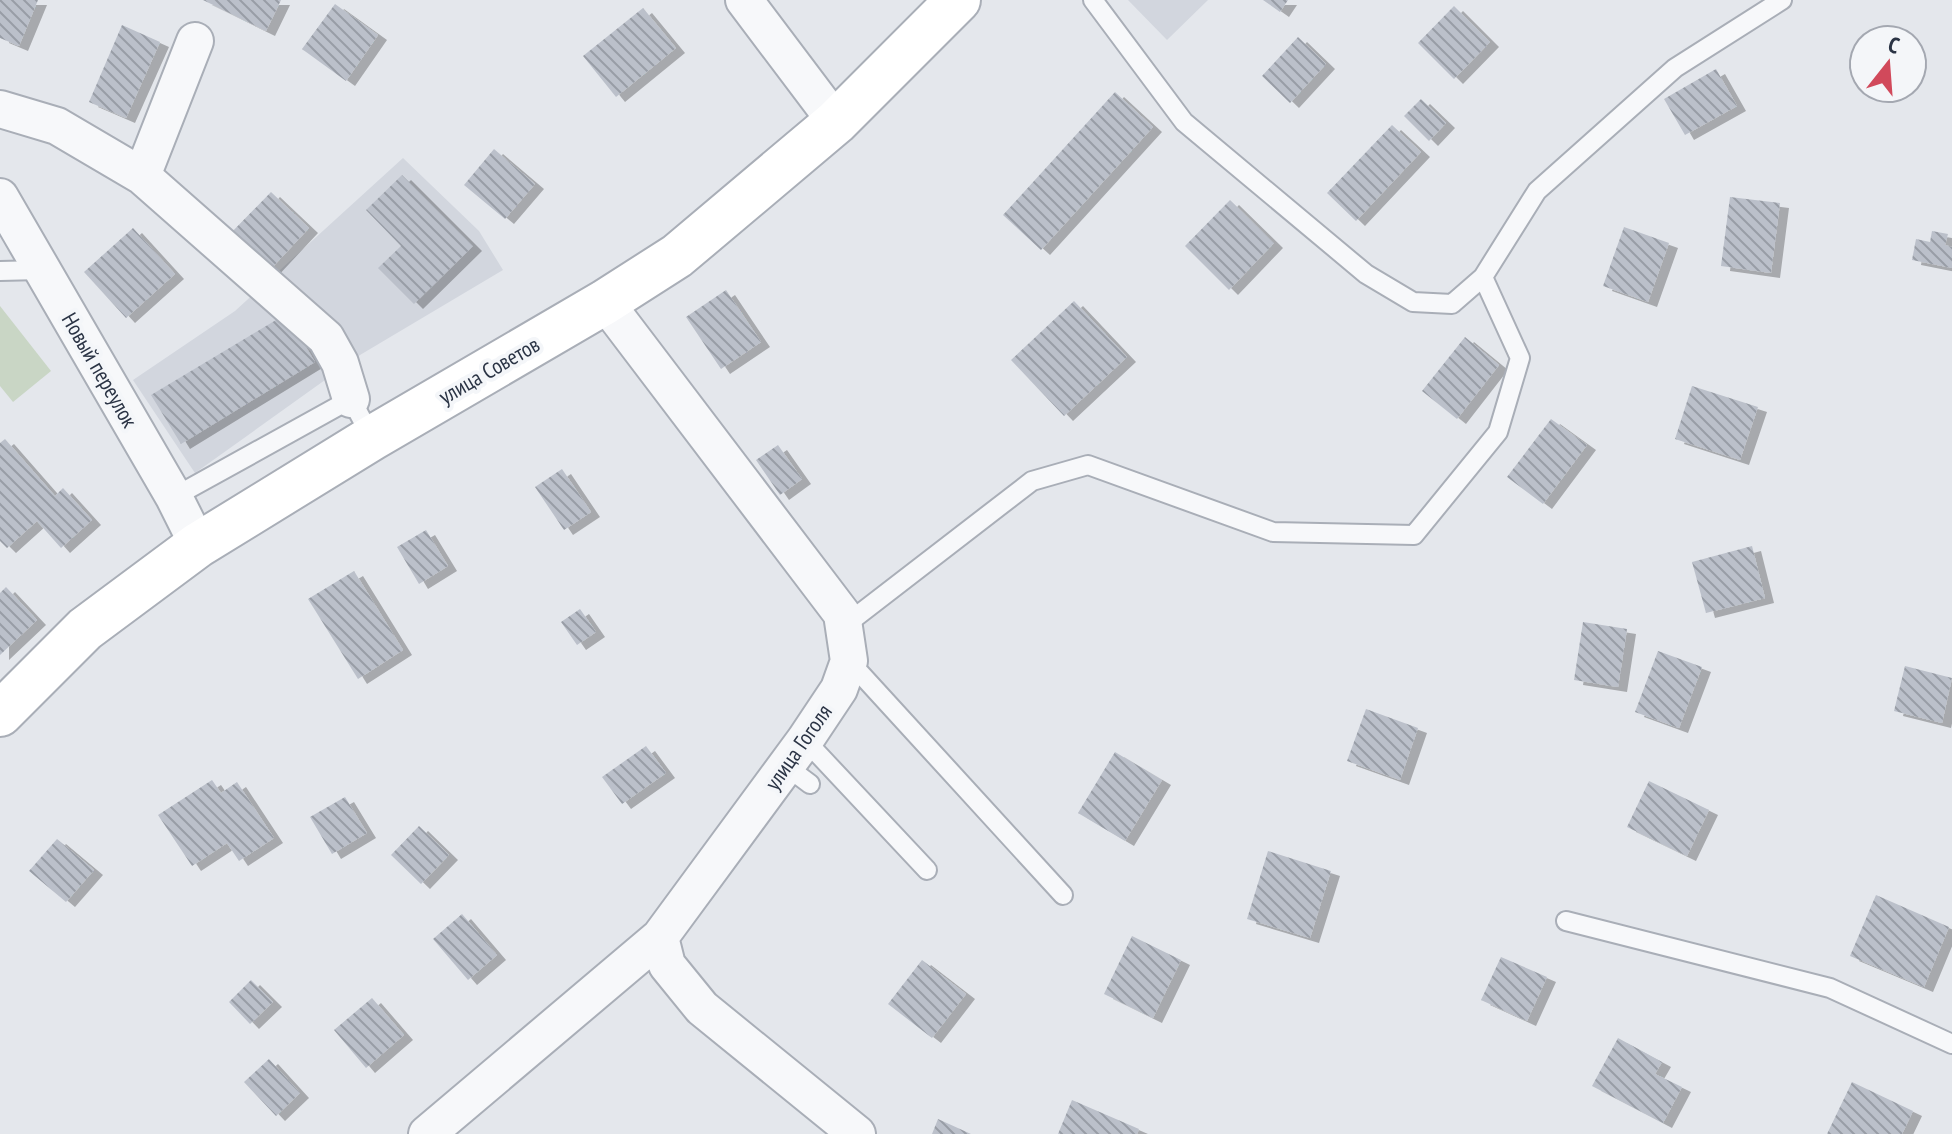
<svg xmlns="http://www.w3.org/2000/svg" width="1952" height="1134" font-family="'PT Sans Narrow',sans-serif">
  <defs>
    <pattern id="building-back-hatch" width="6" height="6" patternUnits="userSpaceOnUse" patternTransform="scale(2)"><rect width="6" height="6" fill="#bbc0ca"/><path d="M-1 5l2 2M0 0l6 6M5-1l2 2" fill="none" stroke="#989da6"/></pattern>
    <filter id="shadow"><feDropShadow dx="9" dy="5" stdDeviation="0" flood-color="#0004"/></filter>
  </defs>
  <rect width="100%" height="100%" fill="#e4e7ec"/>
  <path fill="#d2d6de" d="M1128,0H1208L1167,40Z
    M403,158L479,231L503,270L360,355L195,473L133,380L235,311Z"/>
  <path fill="#c9d6c5" d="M0,306L51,371L13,402L0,386Z"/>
  <path fill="url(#building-back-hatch)" filter="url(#shadow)" d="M0,0H38L19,46L0,38Z
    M203,0H281L266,31Z
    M1263,0H1288L1280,12Z
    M335,4L378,35L346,81L302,49Z
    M1454,6L1490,42L1454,79L1418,43Z
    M643,8L676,48L616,97L583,56Z
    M122,25L160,42L126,118L89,102Z
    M1298,37L1326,64L1290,103L1262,76Z
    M1716,69L1737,106L1685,135L1664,99Z
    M1115,92L1153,127L1041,250L1003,215Z
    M1421,99L1446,123L1429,141L1404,116Z
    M1392,125L1421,152L1356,221L1327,193Z
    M494,149L535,184L505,219L464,185Z
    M402,175L473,246L414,304L378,268L401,246L366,210Z
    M271,192L309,228L267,273L228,236Z
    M1730,197L1780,203L1771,273L1721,266Z
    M1230,200L1274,243L1229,290L1185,246Z
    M1624,227L1669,243L1648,302L1603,286Z
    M133,228L175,274L126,318L84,272Z
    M1932,231L1948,234L1945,245L1952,247V268L1912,260L1916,239L1930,242Z
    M726,290L761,342L721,369L686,317Z
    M1074,301L1127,357L1064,416L1011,360Z
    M286,314L315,362L181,444L151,395Z
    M1465,337L1499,365L1457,419L1422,391Z
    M1692,386L1758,407L1740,460L1675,439Z
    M1551,419L1587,445L1543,504L1507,477Z
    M5,439L55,496L63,488L92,520L61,548L37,521L7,548L0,541V443Z
    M778,445L802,479L780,495L756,460Z
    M562,469L591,512L564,530L535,487Z
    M426,530L448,566L419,584L397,547Z
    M1752,546L1765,598L1706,613L1692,562Z
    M354,571L403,650L358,679L308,599Z
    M6,587L37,620L0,655V593Z
    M580,609L596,632L577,645L561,622Z
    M1583,622L1627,629L1618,687L1574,680Z
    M1658,651L1702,667L1679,728L1635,712Z
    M1905,666L1952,678L1942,723L1894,711Z
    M1366,709L1418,728L1400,780L1347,761Z
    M646,746L666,773L622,804L602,777Z
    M1115,752L1162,780L1125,841L1078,813Z
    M212,780L221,793L237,782L274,838L239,861L227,843L192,866L158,815Z
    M1649,781L1709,810L1687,856L1627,827Z
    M345,797L367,833L332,854L310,817Z
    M419,826L449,855L421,884L391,855Z
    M57,839L94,870L66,902L29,871Z
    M1268,851L1331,871L1310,938L1247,919Z
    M1876,895L1949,927L1924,987L1850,956Z
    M462,914L497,955L468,980L433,939Z
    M1132,936L1181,960L1153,1018L1104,994Z
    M1501,957L1547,977L1527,1021L1481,1000Z
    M922,960L966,994L932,1038L888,1004Z
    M251,980L273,1002L250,1024L229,1002Z
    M372,998L404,1035L366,1068L334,1030Z
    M1618,1038L1662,1062L1655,1074L1682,1087L1663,1123L1592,1086Z
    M269,1059L300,1093L276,1116L244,1082Z
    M1852,1082L1913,1111L1902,1134H1827Z
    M1072,1100L1139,1129L1137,1134H1058Z
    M938,1119L971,1134H932Z"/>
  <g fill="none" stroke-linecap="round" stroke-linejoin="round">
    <defs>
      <path id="lane" d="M1093,0L1184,122L1366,274L1413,302L1452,304L1483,277
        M0,271L41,270
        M174,497L351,399L372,438
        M844,626L1032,481L1088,465L1273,532L1414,535L1498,432L1520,358L1483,277L1537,191L1675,68L1782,0
        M849,661L1063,895
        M805,740L927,870
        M786,766L810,784
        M1566,921L1830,988L1952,1044"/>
      <path id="street" d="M744,0L836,122
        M0,109L57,126L142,176L195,41
        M142,176L326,338L340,363L351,399
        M0,197L174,497L198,545
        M660,937L667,965L702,1008L857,1134
        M427,1134L660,937L805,740L839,689L849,661L842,614L605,302"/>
      <path id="secondary" d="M0,714L85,629L198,545L372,438L605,302L677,256L836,122L958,0"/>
    </defs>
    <use href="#lane" stroke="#a9aeb7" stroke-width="22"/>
    <use href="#street" stroke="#a9aeb7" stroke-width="40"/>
    <use href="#secondary" stroke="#a9aeb7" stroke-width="48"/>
    <use href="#lane" stroke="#f7f8fa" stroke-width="18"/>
    <use href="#street" stroke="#f7f8fa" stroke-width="36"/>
    <use href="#secondary" stroke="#fff" stroke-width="44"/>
  </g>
  <g text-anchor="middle" stroke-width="8" stroke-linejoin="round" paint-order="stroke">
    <g font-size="22" fill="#2b3445" stroke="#f4f6f9">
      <text transform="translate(100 370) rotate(60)" y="8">Новый переулок</text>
      <text transform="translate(489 370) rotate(-30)" y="8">улица Советов</text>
      <text transform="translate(798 747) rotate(-55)" y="8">улица Гоголя</text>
    </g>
  </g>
  <g transform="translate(1888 64) rotate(17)"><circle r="38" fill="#f4f6f9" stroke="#a4a8b1" stroke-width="2"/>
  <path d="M0-6L14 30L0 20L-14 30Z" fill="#d1495b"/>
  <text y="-12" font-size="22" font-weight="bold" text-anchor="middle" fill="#2b3445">С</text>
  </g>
</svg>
